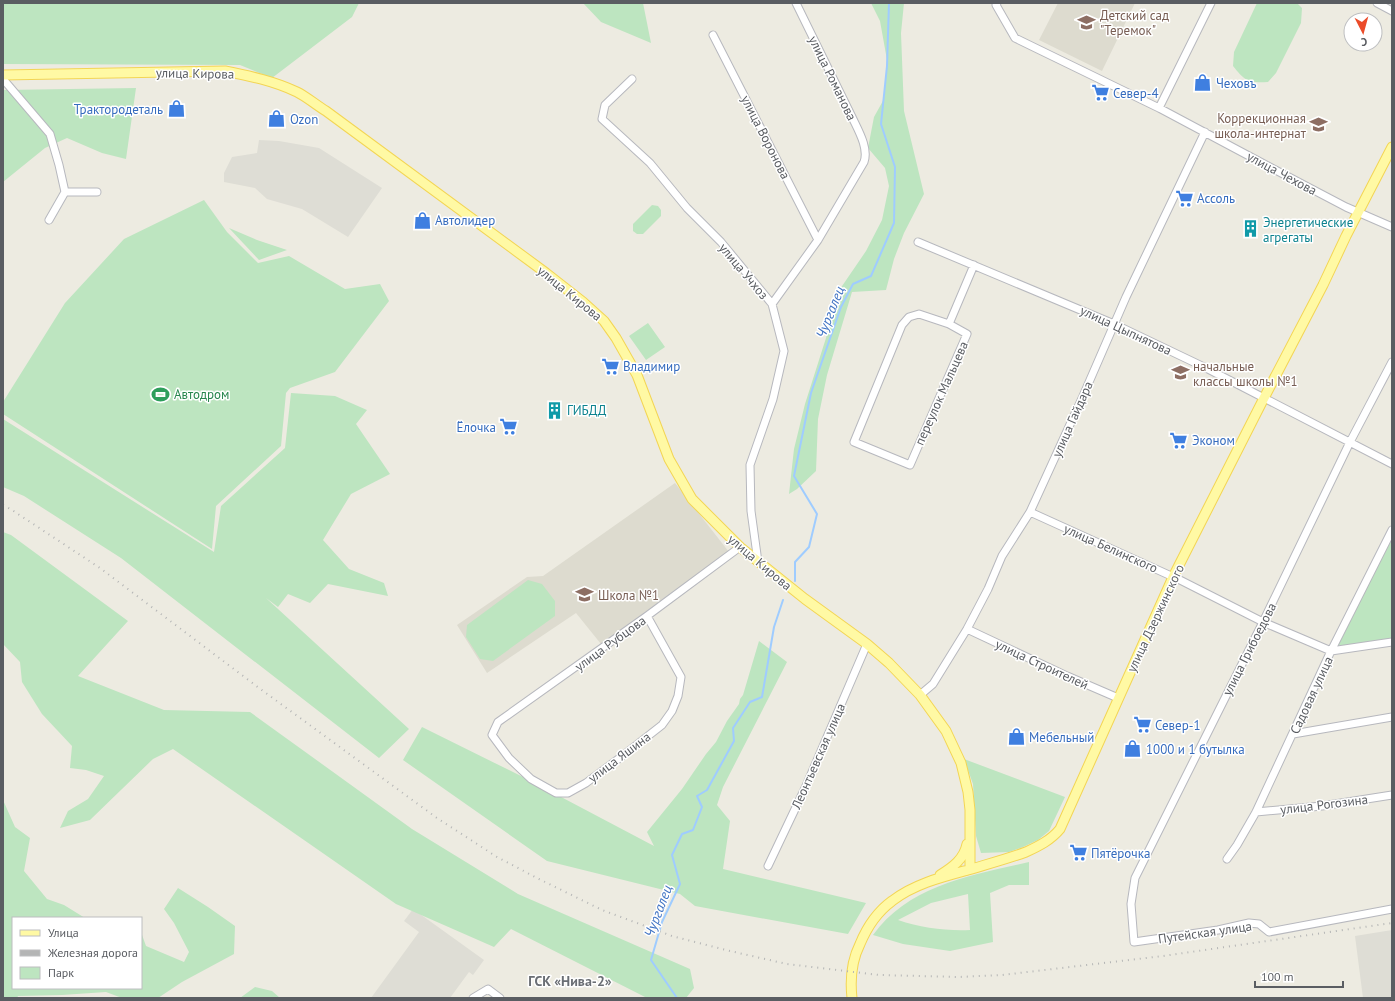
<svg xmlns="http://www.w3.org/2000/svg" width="1395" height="1001" font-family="'PT Sans',sans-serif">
  <rect width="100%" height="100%" fill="#edebe1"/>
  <path fill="#deddd5" d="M259,140L279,141L319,148L382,188L348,237L302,209L267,199L255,188L224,182V173L232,157L257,153Z
    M413,909L484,960L473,975L469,972L450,998H371L419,932L404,921Z
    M1392,930V998H1363L1355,936Z"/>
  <path fill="#dddbcf" d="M1058,3H1135L1102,71L1039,40Z
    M675,483L729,552L601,644L576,613L487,673L457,625L527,577L543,576Z"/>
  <path fill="#bde5c0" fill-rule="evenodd" d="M3,3H359L352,17L272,78L240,65L3,64Z
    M583,3H643L651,43L601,22Z
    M871,3H904L901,33L904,111L924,194L904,233L894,259L886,290L852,292L827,375L818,419L816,471L797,489L789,494L794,449L805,404L826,338L838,292L866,251L882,220L889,186L885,168L868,148L874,117L884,99L887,60L880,21Z
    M1257,3H1297L1302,8L1301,23L1276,73L1268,82C1248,83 1245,81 1233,66L1234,52Z
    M136,88L126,159L102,153L67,138L45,148L3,182V90Z
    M204,200L227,232L258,263L289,256L345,289L380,284L389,301L335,372L290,388L286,393L281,446L216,506L212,549L3,414V402L65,303L124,239Z
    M652,205L658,206L661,210V216L643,234H637L633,231V224Z
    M229,228L257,240L287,250L259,260Z
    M648,323L665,347L646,360L629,336Z
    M291,393L335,396L367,410L356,424L390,474L351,494L323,540L349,569L384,583L388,596L328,584L310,603L288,594L278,607L266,598L409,729L379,758L121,558L24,496L3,487V419L214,552L221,506L285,448Z
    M3,532L11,535L128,621L78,676L164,710L250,712L412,829L518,894L690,969L694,988L686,998H647L511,929L494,947L396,904L173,749L153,759L90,820L60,828L68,811L88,799L104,776L86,770L70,768L72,746L42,714L22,682L20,662L3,644Z
    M1392,539V639L1335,648Z
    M528,580L542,584L555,601V616L493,661L480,659L466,637L467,625Z
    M759,641L787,662L723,787L717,805L730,821L723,869L866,903L848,934L695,906L680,894L547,861L403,760L422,727L527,779L654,846L647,832L682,789L706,754L716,742L727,721L739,704L740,699L743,695Z
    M964,759L1065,797L1049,831L1038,840L1023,847L1009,852L981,853L976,836L973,784Z
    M3,800L15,827L30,838L24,871L47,899L64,905L85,918H13V988H141V932L146,946L184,962L189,952L174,923L164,909L178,888L208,907L235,926L234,954L182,982L158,998H122L106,992L62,995L18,996L17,998H3Z
    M1029,862V885H1009L990,893L993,942L950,951L903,944L873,935C909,885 972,875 1029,862ZM968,894L970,930C946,931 921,928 898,920L931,903Z
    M255,987L272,991L280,998H240Z"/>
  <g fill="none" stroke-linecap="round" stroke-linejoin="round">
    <path stroke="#9fccff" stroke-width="2" d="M795,581V562L809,547L817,514L794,476L811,393L841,307L853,284L871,276L894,223L895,167L881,124L887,66L889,3
      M677,998L651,960L662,922L680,884L672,855L682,834L693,830L702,807L697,796L707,790L734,741L733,728L750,702L762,697L774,627L783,600"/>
    <defs>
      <path id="minor" d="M997,3L996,5L1015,38L1159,108L1266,165L1346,207L1392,227
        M1377,3L1392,11
        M713,35L818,240
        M3,79L50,134L59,165L65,192H97
        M632,79L605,105L602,119L650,163L687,208L721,242L772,304L784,351L773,399L750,465L751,511L758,562
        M1159,108L1211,3
        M49,220L65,192
        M918,242L1114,324L1204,367L1392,464
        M772,304L818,240L864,162C869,148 858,130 852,117L796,3
        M949,324L919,314L909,317L902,325L854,442L910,465L967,334L949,324L974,265
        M1392,362L1350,442L1263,622L1135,878L1131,904L1134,942L1218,930L1249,923L1259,924L1269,932L1392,909
        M1030,512L1180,580L1263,622L1331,651L1392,642
        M647,616L681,677L678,696L672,711L662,725L625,754L586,783L568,793H556L531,779L509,758L492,735L498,722L647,616L740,547
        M967,629L1067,676L1118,698
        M920,695L933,684L967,629L988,589L1002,556L1030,512L1083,396L1126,297L1205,132
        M1293,734L1392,717
        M1256,812L1322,806L1392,795
        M1227,859L1237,845L1256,812L1331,651L1392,530
        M768,866L806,786L867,644
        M473,998L488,989L500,998"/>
      <path id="major" d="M3,75L225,71C250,76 274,81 297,92C307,97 316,105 326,111L546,273L583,302L604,321L616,338L637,375L669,459L692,499L740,547L805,599L867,644L889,663L920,695L946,731L961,763L968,792L970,810V869
        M940,875C953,867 964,859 967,844
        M852,998C850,980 852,960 860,944C867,927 877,912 892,901C914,884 942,877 968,870C988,864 1007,859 1026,852C1039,846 1051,840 1060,829L1173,577L1264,398L1323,285L1346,236L1392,147"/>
    </defs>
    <use href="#minor" stroke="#b7b8be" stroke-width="9"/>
    <use href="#major" stroke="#f3d554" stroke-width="11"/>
    <use href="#minor" stroke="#fff" stroke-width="7"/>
    <use href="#major" stroke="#fff9a4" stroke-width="9"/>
    <path stroke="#b4b5b5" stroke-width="2" stroke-dasharray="1 5" stroke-linecap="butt" d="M3,505L12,510L100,568L259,688L437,818L497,857L539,879L602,910L672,936L730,951L787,964L879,975L959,977L1002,975L1163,956L1392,923"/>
  </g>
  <defs>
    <symbol id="school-bare" viewBox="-9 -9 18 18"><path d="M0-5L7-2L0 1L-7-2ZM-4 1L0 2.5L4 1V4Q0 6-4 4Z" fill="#8d6e63" stroke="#fff" stroke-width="2.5" paint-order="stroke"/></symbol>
    <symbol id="shop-bare" viewBox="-9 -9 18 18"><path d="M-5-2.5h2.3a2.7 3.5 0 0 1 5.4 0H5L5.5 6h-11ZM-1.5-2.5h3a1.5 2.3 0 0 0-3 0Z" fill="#3f7fe0" stroke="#fff" stroke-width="2.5" paint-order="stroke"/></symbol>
    <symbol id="supermarket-bare" viewBox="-9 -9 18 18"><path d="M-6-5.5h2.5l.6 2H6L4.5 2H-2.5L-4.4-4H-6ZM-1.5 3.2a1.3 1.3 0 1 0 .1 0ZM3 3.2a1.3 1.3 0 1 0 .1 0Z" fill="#3f7fe0" stroke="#fff" stroke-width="2.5" paint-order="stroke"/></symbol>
    <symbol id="building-bare" viewBox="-9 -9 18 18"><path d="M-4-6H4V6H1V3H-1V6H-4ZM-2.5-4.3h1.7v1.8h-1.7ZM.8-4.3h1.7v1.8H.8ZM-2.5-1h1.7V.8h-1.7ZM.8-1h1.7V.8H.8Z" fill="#0f9aa8" stroke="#fff" stroke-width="2.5" paint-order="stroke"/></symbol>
    <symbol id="stadium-bare" viewBox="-9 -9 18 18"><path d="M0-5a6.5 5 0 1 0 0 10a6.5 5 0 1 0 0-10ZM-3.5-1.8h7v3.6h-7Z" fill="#2e9e5b" stroke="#fff" stroke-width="2.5" paint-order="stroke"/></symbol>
  </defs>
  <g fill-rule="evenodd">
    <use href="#school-bare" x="1074" y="10" width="25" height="25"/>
    <use href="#shop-bare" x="1190" y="70" width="25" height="25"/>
    <use href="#supermarket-bare" x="1088" y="80" width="25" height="25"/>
    <use href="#shop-bare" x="164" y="96" width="25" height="25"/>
    <use href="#shop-bare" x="264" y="106" width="25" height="25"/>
    <use href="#school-bare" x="1306" y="112" width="25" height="25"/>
    <use href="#supermarket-bare" x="1172" y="186" width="25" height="25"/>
    <use href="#shop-bare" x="410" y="208" width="25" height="25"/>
    <use href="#building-bare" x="1238" y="216" width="25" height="25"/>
    <use href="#supermarket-bare" x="598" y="354" width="25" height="25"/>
    <use href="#school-bare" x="1168" y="360" width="25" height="25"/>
    <use href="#stadium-bare" x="148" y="382" width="25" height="25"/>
    <use href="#building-bare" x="542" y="398" width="25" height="25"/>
    <use href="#supermarket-bare" x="496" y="414" width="25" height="25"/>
    <use href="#supermarket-bare" x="1166" y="428" width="25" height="25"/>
    <use href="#school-bare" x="572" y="582" width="25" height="25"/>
    <use href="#supermarket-bare" x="1130" y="712" width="25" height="25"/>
    <use href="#shop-bare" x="1004" y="724" width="25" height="25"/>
    <use href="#shop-bare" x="1120" y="736" width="25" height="25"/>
    <use href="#supermarket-bare" x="1066" y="840" width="25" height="25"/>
  </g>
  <g text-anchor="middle" stroke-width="3" stroke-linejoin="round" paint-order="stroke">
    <g font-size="13" fill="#785e54" stroke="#fff" text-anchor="start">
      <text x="1100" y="20">Детский сад<tspan x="1100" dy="15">"Теремок"</tspan></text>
      <text x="1306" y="123" text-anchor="end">Коррекционная<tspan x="1306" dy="15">школа-интернат</tspan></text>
      <text x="1193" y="371">начальные<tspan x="1193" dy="15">классы школы №1</tspan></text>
      <text x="598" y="600">Школа №1</text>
    </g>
    <g font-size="13" fill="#5a5d62" stroke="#fff">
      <text transform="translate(195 73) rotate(1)" y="5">улица Кирова</text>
      <text transform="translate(833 78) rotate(64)" y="5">улица Романова</text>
      <text transform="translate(766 137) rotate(63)" y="5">улица Воронова</text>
      <text transform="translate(1282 173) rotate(28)" y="5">улица Чехова</text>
      <text transform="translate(744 271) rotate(50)" y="5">улица Учхоз</text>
      <text transform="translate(570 293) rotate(39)" y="5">улица Кирова</text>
      <text transform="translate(1126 330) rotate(25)" y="5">улица Цыпнятова</text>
      <text transform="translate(941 393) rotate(-66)" y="5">переулок Мальцева</text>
      <text transform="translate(1072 419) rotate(-66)" y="5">улица Гайдара</text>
      <text transform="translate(1111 548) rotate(24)" y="5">улица Белинского</text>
      <text transform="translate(760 562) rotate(40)" y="5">улица Кирова</text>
      <text transform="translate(1155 618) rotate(-65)" y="5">улица Дзержинского</text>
      <text transform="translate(610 643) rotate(-36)" y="5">улица Рубцова</text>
      <text transform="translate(1249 649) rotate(-63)" y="5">улица Грибоедова</text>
      <text transform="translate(1042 664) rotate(25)" y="5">улица Строителей</text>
      <text transform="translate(1311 695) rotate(-65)" y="5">Садовая улица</text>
      <text transform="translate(818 756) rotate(-66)" y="5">Леонтьевская улица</text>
      <text transform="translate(619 757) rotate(-37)" y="5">улица Яшина</text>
      <text transform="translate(1324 804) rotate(-7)" y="5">улица Рогозина</text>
      <text transform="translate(1205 932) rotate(-8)" y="5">Путейская улица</text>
    </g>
    <g font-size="13" fill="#366cbe" stroke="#fff" text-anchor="start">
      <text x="1216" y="88">Чеховъ</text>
      <text x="1113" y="98">Север-4</text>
      <text x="163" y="114" text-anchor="end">Трактородеталь</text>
      <text x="290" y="124">Ozon</text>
      <text x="1197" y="203">Ассоль</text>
      <text x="435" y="225">Автолидер</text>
      <text x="623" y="371">Владимир</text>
      <text x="496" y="432" text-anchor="end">Ёлочка</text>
      <text x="1192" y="445">Эконом</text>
      <text x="1155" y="730">Север-1</text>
      <text x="1029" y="742">Мебельный</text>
      <text x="1146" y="754">1000 и 1 бутылка</text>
      <text x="1091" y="858">Пятёрочка</text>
    </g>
    <g font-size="13" fill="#0d838f" stroke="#fff" text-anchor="start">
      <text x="1263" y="227">Энергетические<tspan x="1263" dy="15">агрегаты</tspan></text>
      <text x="567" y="415">ГИБДД</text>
    </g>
    <g font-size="13" fill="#27864d" stroke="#fff" text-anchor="start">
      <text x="174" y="399">Автодром</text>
    </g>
    <g font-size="14" font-style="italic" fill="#4073c3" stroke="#fff">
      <text transform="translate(830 312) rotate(-68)" y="5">Чургалец</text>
      <text transform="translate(658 911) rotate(-69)" y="5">Чургалец</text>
    </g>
    <g font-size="14" font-weight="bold" fill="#6a6e74" stroke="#fff">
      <text x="570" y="986">ГСК «Нива-2»</text>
    </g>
  </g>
  <rect width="1395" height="1001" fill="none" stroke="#5a5d62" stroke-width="8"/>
  <rect x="12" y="917" width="130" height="72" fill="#ffffff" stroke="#bdbec0"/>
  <rect x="20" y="930" width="20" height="6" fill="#fff9a4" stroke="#bdbec0"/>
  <text x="48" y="937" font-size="12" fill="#5a5d62">Улица</text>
  <rect x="20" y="950" width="20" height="6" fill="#b4b5b5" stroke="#bdbec0"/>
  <text x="48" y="957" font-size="12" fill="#5a5d62">Железная дорога</text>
  <rect x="20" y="967" width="20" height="12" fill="#bde5c0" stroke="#bdbec0"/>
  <text x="48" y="977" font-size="12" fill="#5a5d62">Парк</text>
  <g transform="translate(1363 32) rotate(174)"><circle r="19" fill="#ffffff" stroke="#bdbec0"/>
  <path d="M0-3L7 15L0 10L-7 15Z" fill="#eb4b29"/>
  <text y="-6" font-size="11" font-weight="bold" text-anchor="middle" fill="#5a5d62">С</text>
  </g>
  <path d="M1255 981v6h88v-6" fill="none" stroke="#5a5d62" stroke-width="2"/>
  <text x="1261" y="981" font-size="12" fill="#5a5d62" stroke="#ffffff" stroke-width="3" paint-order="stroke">100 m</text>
</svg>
